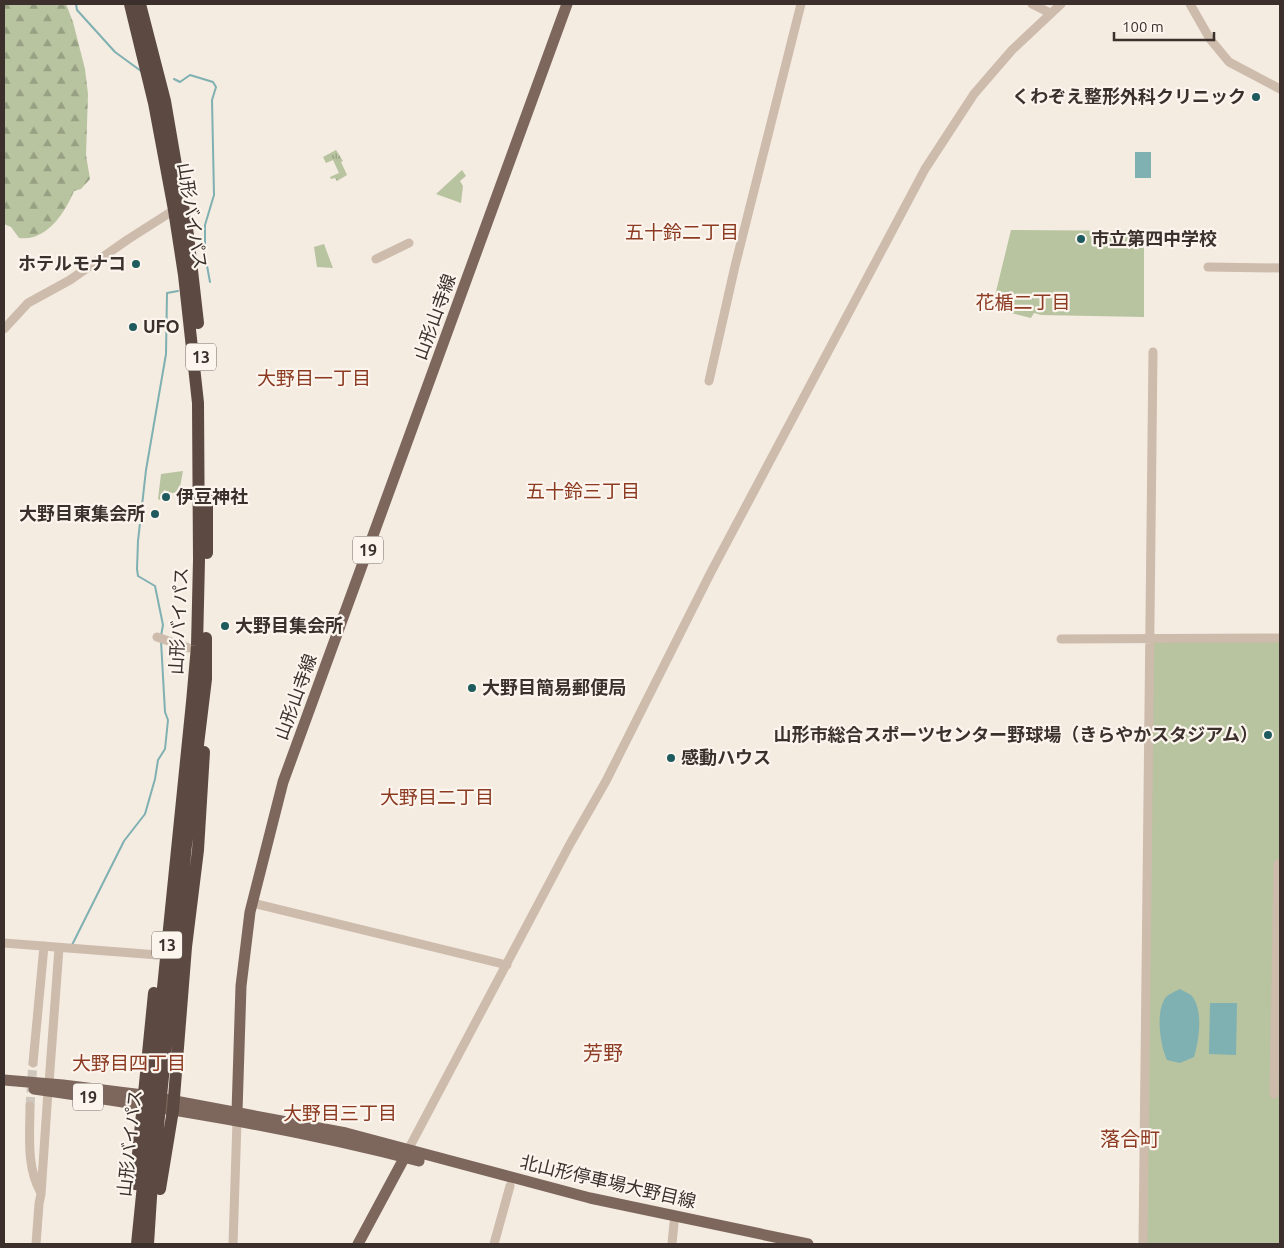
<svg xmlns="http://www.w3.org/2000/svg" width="1284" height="1248" font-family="Ubuntu,'Noto Sans JP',sans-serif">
  <defs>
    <pattern id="grass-tufts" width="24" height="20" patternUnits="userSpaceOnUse" patternTransform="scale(1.25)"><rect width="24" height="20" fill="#b8c4a0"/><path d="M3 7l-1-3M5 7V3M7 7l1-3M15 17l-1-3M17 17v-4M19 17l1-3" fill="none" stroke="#97a083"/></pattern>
    <pattern id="forest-firs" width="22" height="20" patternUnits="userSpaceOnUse" patternTransform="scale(1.25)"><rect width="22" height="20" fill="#b8c4a0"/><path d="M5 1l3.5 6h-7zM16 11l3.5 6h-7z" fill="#97a083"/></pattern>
  </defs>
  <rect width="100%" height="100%" fill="#f4ebe1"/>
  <path fill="url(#grass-tufts)" d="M336,150L343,161L341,162L347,175L337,181L335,178L331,179L330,177L339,173L333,160L326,163L323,157Z"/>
  <path fill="url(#forest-firs)" d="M4,4H66L73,22L85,69L88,94L86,155L90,179L81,189L74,191C65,213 46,242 19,238L11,227L4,224Z"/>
  <path fill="#b8c4a0" d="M462,170L466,176L460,181L463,186L461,203L436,194Z
    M1011,230L1144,231V317L1041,315L1034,313L1031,318L992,308Z
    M324,244L333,268L317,267L314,247Z
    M183,471L179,492L172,493L164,490L160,500L158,499L161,474Z
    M1150,638H1280V1244H1143Z"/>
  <path fill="#7fb0b2" d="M1135,152H1151V178H1135Z
    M1180,989C1183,991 1188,993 1191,995C1204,1009 1199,1041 1194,1057L1180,1063L1167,1060C1160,1045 1155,1011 1166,997C1169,994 1176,991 1180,989Z
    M1210,1003H1237L1236,1055L1209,1054Z"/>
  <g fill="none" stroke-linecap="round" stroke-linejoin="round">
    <path stroke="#7fb0b2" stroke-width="2" d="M76,4L77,10L115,52L141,71
      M174,79L180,82L190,75L213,82L216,87L212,100L214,195L205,225V255L210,282
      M161,636L163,625L155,586L138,576L137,569L138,541L146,470L166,354L167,293L178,291
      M72,945L124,841L145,814L155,779L158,760L165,749L168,720L165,712L161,641"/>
    <path stroke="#cfc6bd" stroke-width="9" stroke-dasharray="9 4.5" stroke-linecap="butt" d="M30,1106L33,1063"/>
    <path stroke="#cdbbac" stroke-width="9" d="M1032,4L1050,13
      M1190,4L1210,39L1229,62L1280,89
      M376,259L409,243
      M1208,267L1280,268
      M4,329L28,303L70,280L127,240L174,210
      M709,381L735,266L801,4
      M157,637L189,648
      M1061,639L1280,638
      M252,903L507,965
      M4,943L158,955
      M33,1063L44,946
      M49,1083L59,948
      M1274,1094L1278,864
      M30,1106C30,1135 26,1167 41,1193
      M408,1150L570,844L606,781L711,572L925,169L974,94L1012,50L1061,4
      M36,1244L39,1204L41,1194L48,1091
      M233,1244L237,1121
      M494,1244L510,1186
      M672,1244L674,1223
      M1143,1244L1153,352"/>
    <path stroke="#7d675c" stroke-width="11" d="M4,1080L63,1085L143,1095L346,1133L590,1198L808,1244
      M34,1089C163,1107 293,1128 419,1161
      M237,1112L241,986L250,912L283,782L567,4
      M358,1244L408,1151"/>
    <path stroke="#5c4a42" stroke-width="12" d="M130,4L154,103L174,210L184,275L198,403L199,560L197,646L192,702L137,1244
      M140,4L165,101L188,235L198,323
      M207,493V553
      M135,1184L154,993
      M160,1189L173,1110L186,947L198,850L204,752
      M148,1244L151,1197L187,835L206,679V638"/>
  </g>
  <g fill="#1f5a5e" stroke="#fbf5ee" stroke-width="2">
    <circle cx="1256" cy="97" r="5"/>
    <circle cx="1081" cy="239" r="5"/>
    <circle cx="136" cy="264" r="5"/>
    <circle cx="133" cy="327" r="5"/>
    <circle cx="166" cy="497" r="5"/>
    <circle cx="155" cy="514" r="5"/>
    <circle cx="225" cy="626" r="5"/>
    <circle cx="472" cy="688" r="5"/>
    <circle cx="1268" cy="735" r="5"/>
    <circle cx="671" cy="758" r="5"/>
  </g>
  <g text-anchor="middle" stroke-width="4.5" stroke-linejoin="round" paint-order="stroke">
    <g fill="#fbf5ee" stroke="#756b66" stroke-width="1">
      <rect x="186" y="343.5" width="30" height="27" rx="4"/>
      <rect x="353" y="536.5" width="30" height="27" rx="4"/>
      <rect x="152" y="931.5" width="30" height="27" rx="4"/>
      <rect x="73" y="1083.5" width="30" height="27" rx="4"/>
    </g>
    <g font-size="16" font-weight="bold" fill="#3b302b">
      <text x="201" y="363">13</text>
      <text x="368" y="556">19</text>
      <text x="167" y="951">13</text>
      <text x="88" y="1103">19</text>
    </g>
    <g font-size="18" font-weight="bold" fill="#3b302b" stroke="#fbf5ee" text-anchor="start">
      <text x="1246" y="103" text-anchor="end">くわぞえ整形外科クリニック</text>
      <text x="1091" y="245">市立第四中学校</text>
      <text x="126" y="270" text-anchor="end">ホテルモナコ</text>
      <text x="143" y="333">UFO</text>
      <text x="176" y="503">伊豆神社</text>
      <text x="145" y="520" text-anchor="end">大野目東集会所</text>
      <text x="235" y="632">大野目集会所</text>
      <text x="482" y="694">大野目簡易郵便局</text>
      <text x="1258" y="741" text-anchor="end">山形市総合スポーツセンター野球場（きらやかスタジアム）</text>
      <text x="681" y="764">感動ハウス</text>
    </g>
    <g font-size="18" fill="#3b302b" stroke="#fbf5ee">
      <text transform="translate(192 216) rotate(81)" y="6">山形バイパス</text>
      <text transform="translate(435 317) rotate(-70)" y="6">山形山寺線</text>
      <text transform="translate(179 621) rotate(-87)" y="6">山形バイパス</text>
      <text transform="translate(296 697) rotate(-70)" y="6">山形山寺線</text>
      <text transform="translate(130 1143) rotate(-84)" y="6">山形バイパス</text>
      <text transform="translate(608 1182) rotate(13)" y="6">北山形停車場大野目線</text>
    </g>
    <g font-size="19" fill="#8c3b22" stroke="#fbf5ee">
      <text x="682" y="239">五十鈴二丁目</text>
      <text x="1023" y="309">花楯二丁目</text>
      <text x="314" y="385">大野目一丁目</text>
      <text x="583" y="498">五十鈴三丁目</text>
      <text x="437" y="804">大野目二丁目</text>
      <text x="129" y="1070">大野目四丁目</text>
      <text x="340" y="1120">大野目三丁目</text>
    </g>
    <g font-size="20" fill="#8c3b22" stroke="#fbf5ee">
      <text x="603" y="1060">芳野</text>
      <text x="1130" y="1146">落合町</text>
    </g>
  </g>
  <rect width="1284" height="1248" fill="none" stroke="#3b302b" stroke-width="10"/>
  <path d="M1114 32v8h100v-8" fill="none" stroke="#3b302b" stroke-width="2.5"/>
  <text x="1122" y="32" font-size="15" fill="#3b302b" stroke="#fbf5ee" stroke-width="4" paint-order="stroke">100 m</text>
</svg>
